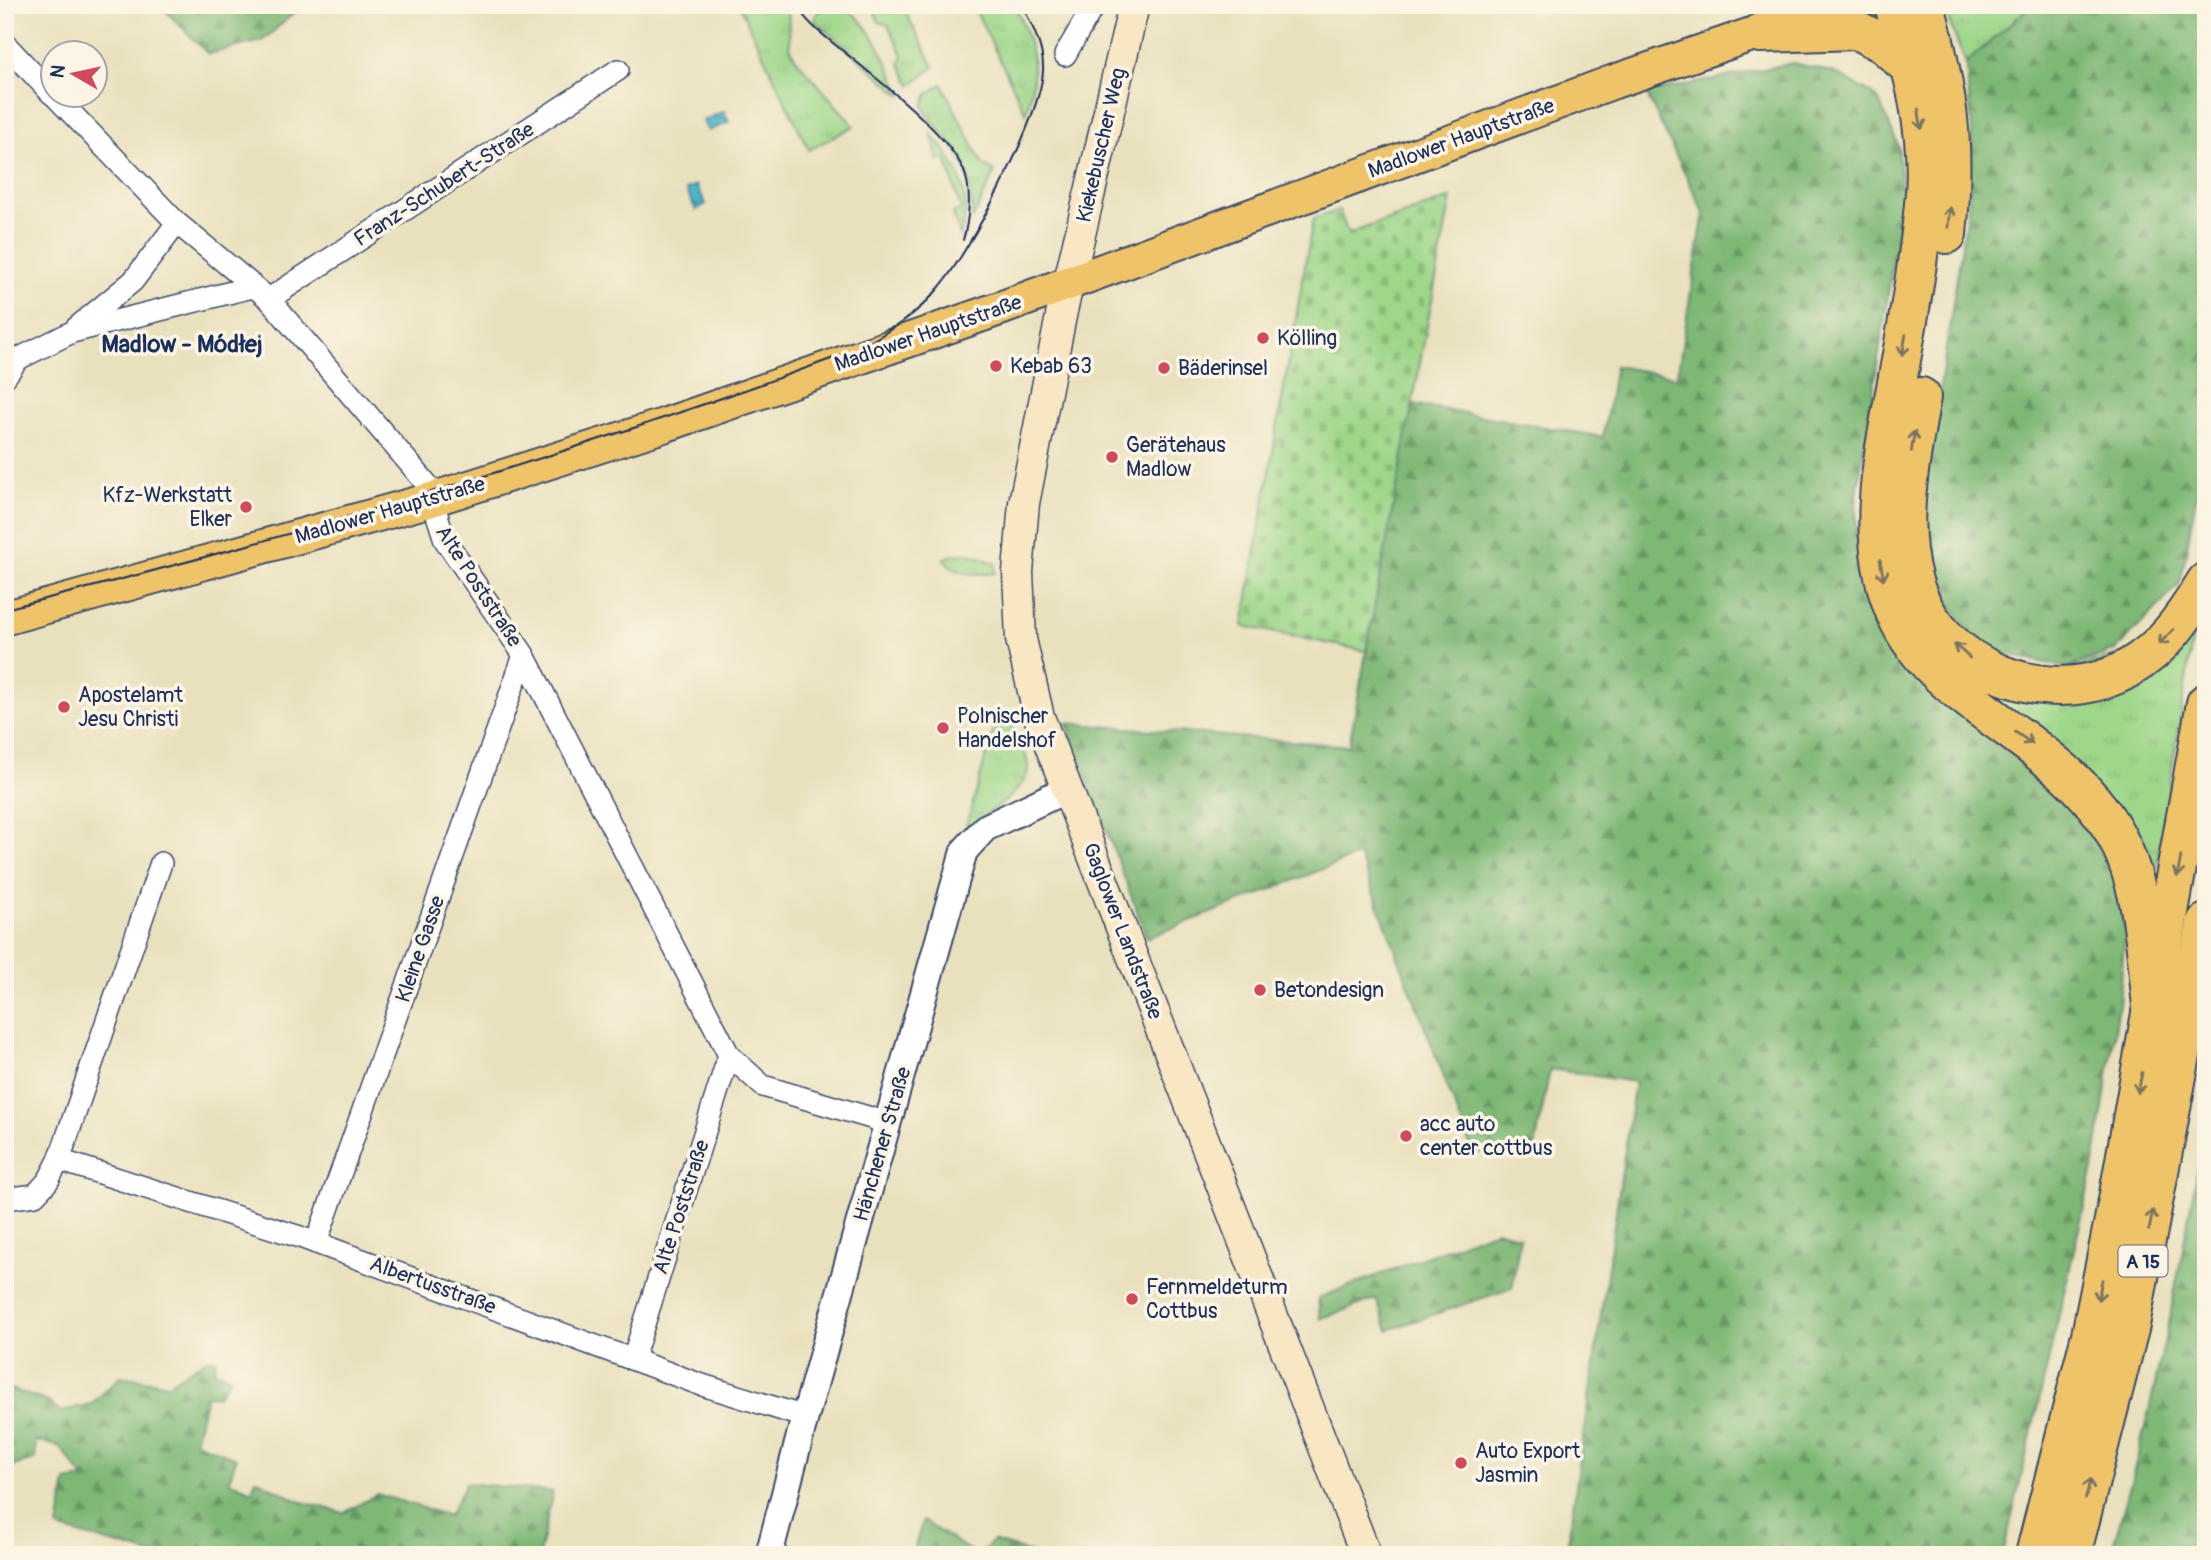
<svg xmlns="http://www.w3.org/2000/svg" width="2211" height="1560" font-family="Pangolin,sans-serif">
  <defs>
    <pattern id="grass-tufts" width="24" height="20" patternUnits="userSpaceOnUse" patternTransform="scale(1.75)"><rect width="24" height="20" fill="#9ed789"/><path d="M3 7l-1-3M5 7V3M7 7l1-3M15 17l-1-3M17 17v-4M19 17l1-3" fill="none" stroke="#88b979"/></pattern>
    <pattern id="forest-firs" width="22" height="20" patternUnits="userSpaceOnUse" patternTransform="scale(1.75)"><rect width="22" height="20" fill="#7eb875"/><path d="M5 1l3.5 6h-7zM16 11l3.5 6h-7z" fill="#669663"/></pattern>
    <pattern id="cemetery-stones" width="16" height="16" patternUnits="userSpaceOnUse" patternTransform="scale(1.75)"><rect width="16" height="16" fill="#9ed789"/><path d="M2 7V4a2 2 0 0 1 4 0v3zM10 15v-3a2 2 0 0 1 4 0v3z" fill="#88b979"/></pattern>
    <pattern id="water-ripples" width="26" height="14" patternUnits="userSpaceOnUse" patternTransform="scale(1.75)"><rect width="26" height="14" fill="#4cb6c9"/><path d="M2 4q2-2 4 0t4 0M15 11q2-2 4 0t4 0" fill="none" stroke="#3e94a6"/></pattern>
  </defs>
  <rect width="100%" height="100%" fill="#fcf5e5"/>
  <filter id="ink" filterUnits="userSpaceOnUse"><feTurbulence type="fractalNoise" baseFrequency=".0143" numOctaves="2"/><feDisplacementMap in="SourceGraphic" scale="14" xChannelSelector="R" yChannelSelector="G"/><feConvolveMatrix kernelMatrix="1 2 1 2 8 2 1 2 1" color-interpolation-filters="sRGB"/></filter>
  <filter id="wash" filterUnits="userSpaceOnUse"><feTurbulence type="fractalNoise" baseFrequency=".00686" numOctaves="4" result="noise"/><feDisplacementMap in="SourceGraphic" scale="28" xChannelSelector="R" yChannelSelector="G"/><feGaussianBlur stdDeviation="1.57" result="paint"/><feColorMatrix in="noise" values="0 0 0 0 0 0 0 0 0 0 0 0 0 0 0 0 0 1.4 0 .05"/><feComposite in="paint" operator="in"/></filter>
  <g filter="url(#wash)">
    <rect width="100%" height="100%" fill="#e9e1bd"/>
    <path fill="url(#grass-tufts)" stroke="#5c8374" stroke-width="2" d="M739,5H788L790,47L795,58L854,126L809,150Z
      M830,5C867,5 889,68 903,97L814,20L819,10Z
      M880,5H902L934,67L911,85L900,64L903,55L888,25L879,22L875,13Z
      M973,5H1015C1033,47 1040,69 1026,113Z
      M1949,5H2032L1966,63L1946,14Z
      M942,84L983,165L995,172L972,220C972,195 971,172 956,150C946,134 931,124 923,106L928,94Z
      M932,135C958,163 974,197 960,236L953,213L961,210L946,159L938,161Z
      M969,554L995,563V573C977,575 955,576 944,559L953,555Z
      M2193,635L2154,884L1961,670L2002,688Z
      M998,715H1007C1013,730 1026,749 1028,765C1031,789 983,816 965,830Z"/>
    <path fill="url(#forest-firs)" stroke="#4c746a" stroke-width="2" d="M160,5H303L262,41L208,54Z
      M2032,5H2206V444L2180,584L2116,650L2067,668L1981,648L1935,584L1922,503L1970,193L1972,131L1966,63Z
      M1793,63L1835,73L1877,97L1898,145L1903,199L1856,501L1858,571L1876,627L1936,699L2044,771L2090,821L2113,865L2125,932L2119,1005L2094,1164L2003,1555H1566L1635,1082L1550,1069L1533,1157L1497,1151L1473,1153L1359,855L1147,938L1066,723L1349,746L1412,404L1603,437L1615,366L1677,377L1704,213L1646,93Z
      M2206,1122V1555H2110C2154,1413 2180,1268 2206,1122Z
      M1496,1230L1520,1237L1512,1288L1388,1330L1376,1299L1320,1319L1318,1298Z
      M207,1359H216L214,1371L231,1377L218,1396L206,1395L195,1442L236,1458L229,1481L252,1491L256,1479L298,1501L344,1513L377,1494L449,1516L466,1483L553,1492L539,1555H155L58,1528L66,1481L84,1478L59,1446L36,1441L35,1460L5,1468V1387L48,1402L61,1412L93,1403L121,1376L168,1384Z
      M923,1521L977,1555H912Z
      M993,1541L1037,1555H979Z"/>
    <path fill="url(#cemetery-stones)" stroke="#5c8374" stroke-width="2" d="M1451,198L1366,651L1243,626L1313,219L1339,210L1348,234Z"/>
    <path fill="url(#water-ripples)" stroke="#347294" stroke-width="2" d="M724,111L729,122L708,131L703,121Z
      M696,185L706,204L696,210L686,190Z"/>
  </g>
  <g filter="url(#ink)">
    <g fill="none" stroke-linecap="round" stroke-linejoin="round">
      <defs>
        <path id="minor" d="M5,44L52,94
          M1065,55L1094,5
          M53,94L177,223L269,299L427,484L445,540L524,655L729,1055L763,1086L888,1123
          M269,299L618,70
          M76,328L133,281L177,223
          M5,377L18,359L72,332L252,287
          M59,1160L161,863
          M5,1199L35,1195L48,1181L59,1160L300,1237L699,1384L805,1417
          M316,1243L524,655
          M633,1359L729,1055"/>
        <path id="tertiary" d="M769,1555L805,1417L964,851L985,828L1067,789"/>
        <path id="secondary" d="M1134,5L1062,311L1024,503L1018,572L1021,639L1039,717L1366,1555"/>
        <path id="primary" d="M5,618L430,500L665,425L1004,307L1613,82L1837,5"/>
        <path id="motorway" d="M1894,5C1911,65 1930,130 1925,193C1920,255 1909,316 1898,377C1884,453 1865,529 1892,604C1927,704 2058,735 2113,830C2145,885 2146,954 2153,1016
          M1925,5C1948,92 1956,144 1947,234
          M1760,33L1857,30L1884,44L1913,70
          M1921,397C1911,457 1896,521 1913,581C1937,669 2051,713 2129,668C2164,648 2185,616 2206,582
          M2035,1555L2091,1335L2118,1200L2206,703
          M2071,1555L2130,1325L2206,923"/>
      </defs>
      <use href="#minor" stroke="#3a4a6c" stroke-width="24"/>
      <use href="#tertiary" stroke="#3a4a6c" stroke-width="30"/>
      <use href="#secondary" stroke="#3a4a6c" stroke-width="33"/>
      <use href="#primary" stroke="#3a4a6c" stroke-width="37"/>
      <use href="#motorway" stroke="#3a4a6c" stroke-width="42"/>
      <use href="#minor" stroke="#fff" stroke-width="21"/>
      <use href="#tertiary" stroke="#fff" stroke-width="26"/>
      <use href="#secondary" stroke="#f9e7c3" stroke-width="30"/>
      <use href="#primary" stroke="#efc469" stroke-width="33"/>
      <use href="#motorway" stroke="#efc469" stroke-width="38"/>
      <path stroke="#1b2f5e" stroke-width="2" d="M796,5C807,23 822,34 838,47C872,75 948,132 964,171C972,191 969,220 963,240
        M5,609C294,537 579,453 858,349C887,332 916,316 938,289C969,253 1042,116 1043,70C1044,47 1032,26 1022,5"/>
    </g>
    <defs><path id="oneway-shaft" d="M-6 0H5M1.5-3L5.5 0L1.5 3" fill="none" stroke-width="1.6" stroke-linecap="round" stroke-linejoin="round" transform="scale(1.75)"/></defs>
    <g stroke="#7a7263">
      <use href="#oneway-shaft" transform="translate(1920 119) rotate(81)"/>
      <use href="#oneway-shaft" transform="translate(1949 217) rotate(-84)"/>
      <use href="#oneway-shaft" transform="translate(1904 345) rotate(100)"/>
      <use href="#oneway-shaft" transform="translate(1913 441) rotate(-81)"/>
      <use href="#oneway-shaft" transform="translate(1882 570) rotate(79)"/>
      <use href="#oneway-shaft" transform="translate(2166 637) rotate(134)"/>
      <use href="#oneway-shaft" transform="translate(1962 651) rotate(-138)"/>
      <use href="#oneway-shaft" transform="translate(2024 738) rotate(34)"/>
      <use href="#oneway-shaft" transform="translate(2179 867) rotate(100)"/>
      <use href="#oneway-shaft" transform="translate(2140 1083) rotate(101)"/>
      <use href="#oneway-shaft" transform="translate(2151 1220) rotate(-79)"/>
      <use href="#oneway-shaft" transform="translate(2100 1290) rotate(101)"/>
      <use href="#oneway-shaft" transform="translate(2088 1489) rotate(-76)"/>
    </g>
  </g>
  <g fill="#d1495b" stroke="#fcf5e5" stroke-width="2.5">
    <circle cx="1263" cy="338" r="7"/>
    <circle cx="996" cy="366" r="7"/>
    <circle cx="1164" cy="368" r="7"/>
    <circle cx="1112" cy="457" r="7"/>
    <circle cx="246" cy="507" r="7"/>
    <circle cx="64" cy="707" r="7"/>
    <circle cx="943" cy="728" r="7"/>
    <circle cx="1260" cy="990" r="7"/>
    <circle cx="1406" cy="1136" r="7"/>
    <circle cx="1132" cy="1299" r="7"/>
    <circle cx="1461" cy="1463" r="7"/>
  </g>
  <g text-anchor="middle" stroke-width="7" stroke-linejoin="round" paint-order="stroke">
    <rect fill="#fcf5e5" stroke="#5e6a86" stroke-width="2" x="2118.5" y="1245.5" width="49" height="31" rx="5"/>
    <g font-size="19" font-weight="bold" fill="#1b2f5e">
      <text x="2143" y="1268">A 15</text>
    </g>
    <g font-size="21" fill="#1b2f5e" stroke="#fcf5e5">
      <text transform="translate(1461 138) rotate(-20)" y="7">Madlower Hauptstraße</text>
      <text transform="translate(1101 145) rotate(-77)" y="7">Kiekebuscher Weg</text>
      <text transform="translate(444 184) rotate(-33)" y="7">Franz-Schubert-Straße</text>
      <text transform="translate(928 333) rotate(-19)" y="7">Madlower Hauptstraße</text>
      <text transform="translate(390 510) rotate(-16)" y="7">Madlower Hauptstraße</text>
      <text transform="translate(479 586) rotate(57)" y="7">Alte Poststraße</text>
      <text transform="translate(1123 931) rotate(69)" y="7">Gaglower Landstraße</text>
      <text transform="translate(420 949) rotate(-71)" y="7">Kleine Gasse</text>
      <text transform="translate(882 1144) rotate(-74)" y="7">Hänchener Straße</text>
      <text transform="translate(681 1207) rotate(-72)" y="7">Alte Poststraße</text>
      <text transform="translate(433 1285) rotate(20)" y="7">Albertusstraße</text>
    </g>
    <g font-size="21" fill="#1b2f5e" stroke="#fcf5e5" text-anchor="start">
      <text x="1277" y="345">Kölling</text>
      <text x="1010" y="373">Kebab 63</text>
      <text x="1178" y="375">Bäderinsel</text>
      <text x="1126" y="452">Gerätehaus<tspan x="1126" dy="24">Madlow</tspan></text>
      <text x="232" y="502" text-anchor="end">Kfz-Werkstatt<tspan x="232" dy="24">Elker</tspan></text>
      <text x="78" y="702">Apostelamt<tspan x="78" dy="24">Jesu Christi</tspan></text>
      <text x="957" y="723">Polnischer<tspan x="957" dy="24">Handelshof</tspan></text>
      <text x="1274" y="997">Betondesign</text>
      <text x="1420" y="1131">acc auto<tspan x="1420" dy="24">center cottbus</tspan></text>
      <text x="1146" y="1294">Fernmeldeturm<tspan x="1146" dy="24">Cottbus</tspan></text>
      <text x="1475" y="1458">Auto Export<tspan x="1475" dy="24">Jasmin</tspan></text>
    </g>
    <g font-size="24" font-weight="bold" fill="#1b2f5e" stroke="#fcf5e5">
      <text x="182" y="352">Madlow - Módłej</text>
    </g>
  </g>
  <rect width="2211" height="1560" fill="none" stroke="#fcf5e5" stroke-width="28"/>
  <g transform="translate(74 74) rotate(279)"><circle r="33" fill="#fcf5e5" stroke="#a2a6af" stroke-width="2"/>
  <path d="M0-5L12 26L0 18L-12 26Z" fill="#d1495b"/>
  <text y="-10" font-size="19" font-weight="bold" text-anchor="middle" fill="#1b2f5e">N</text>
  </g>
</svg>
